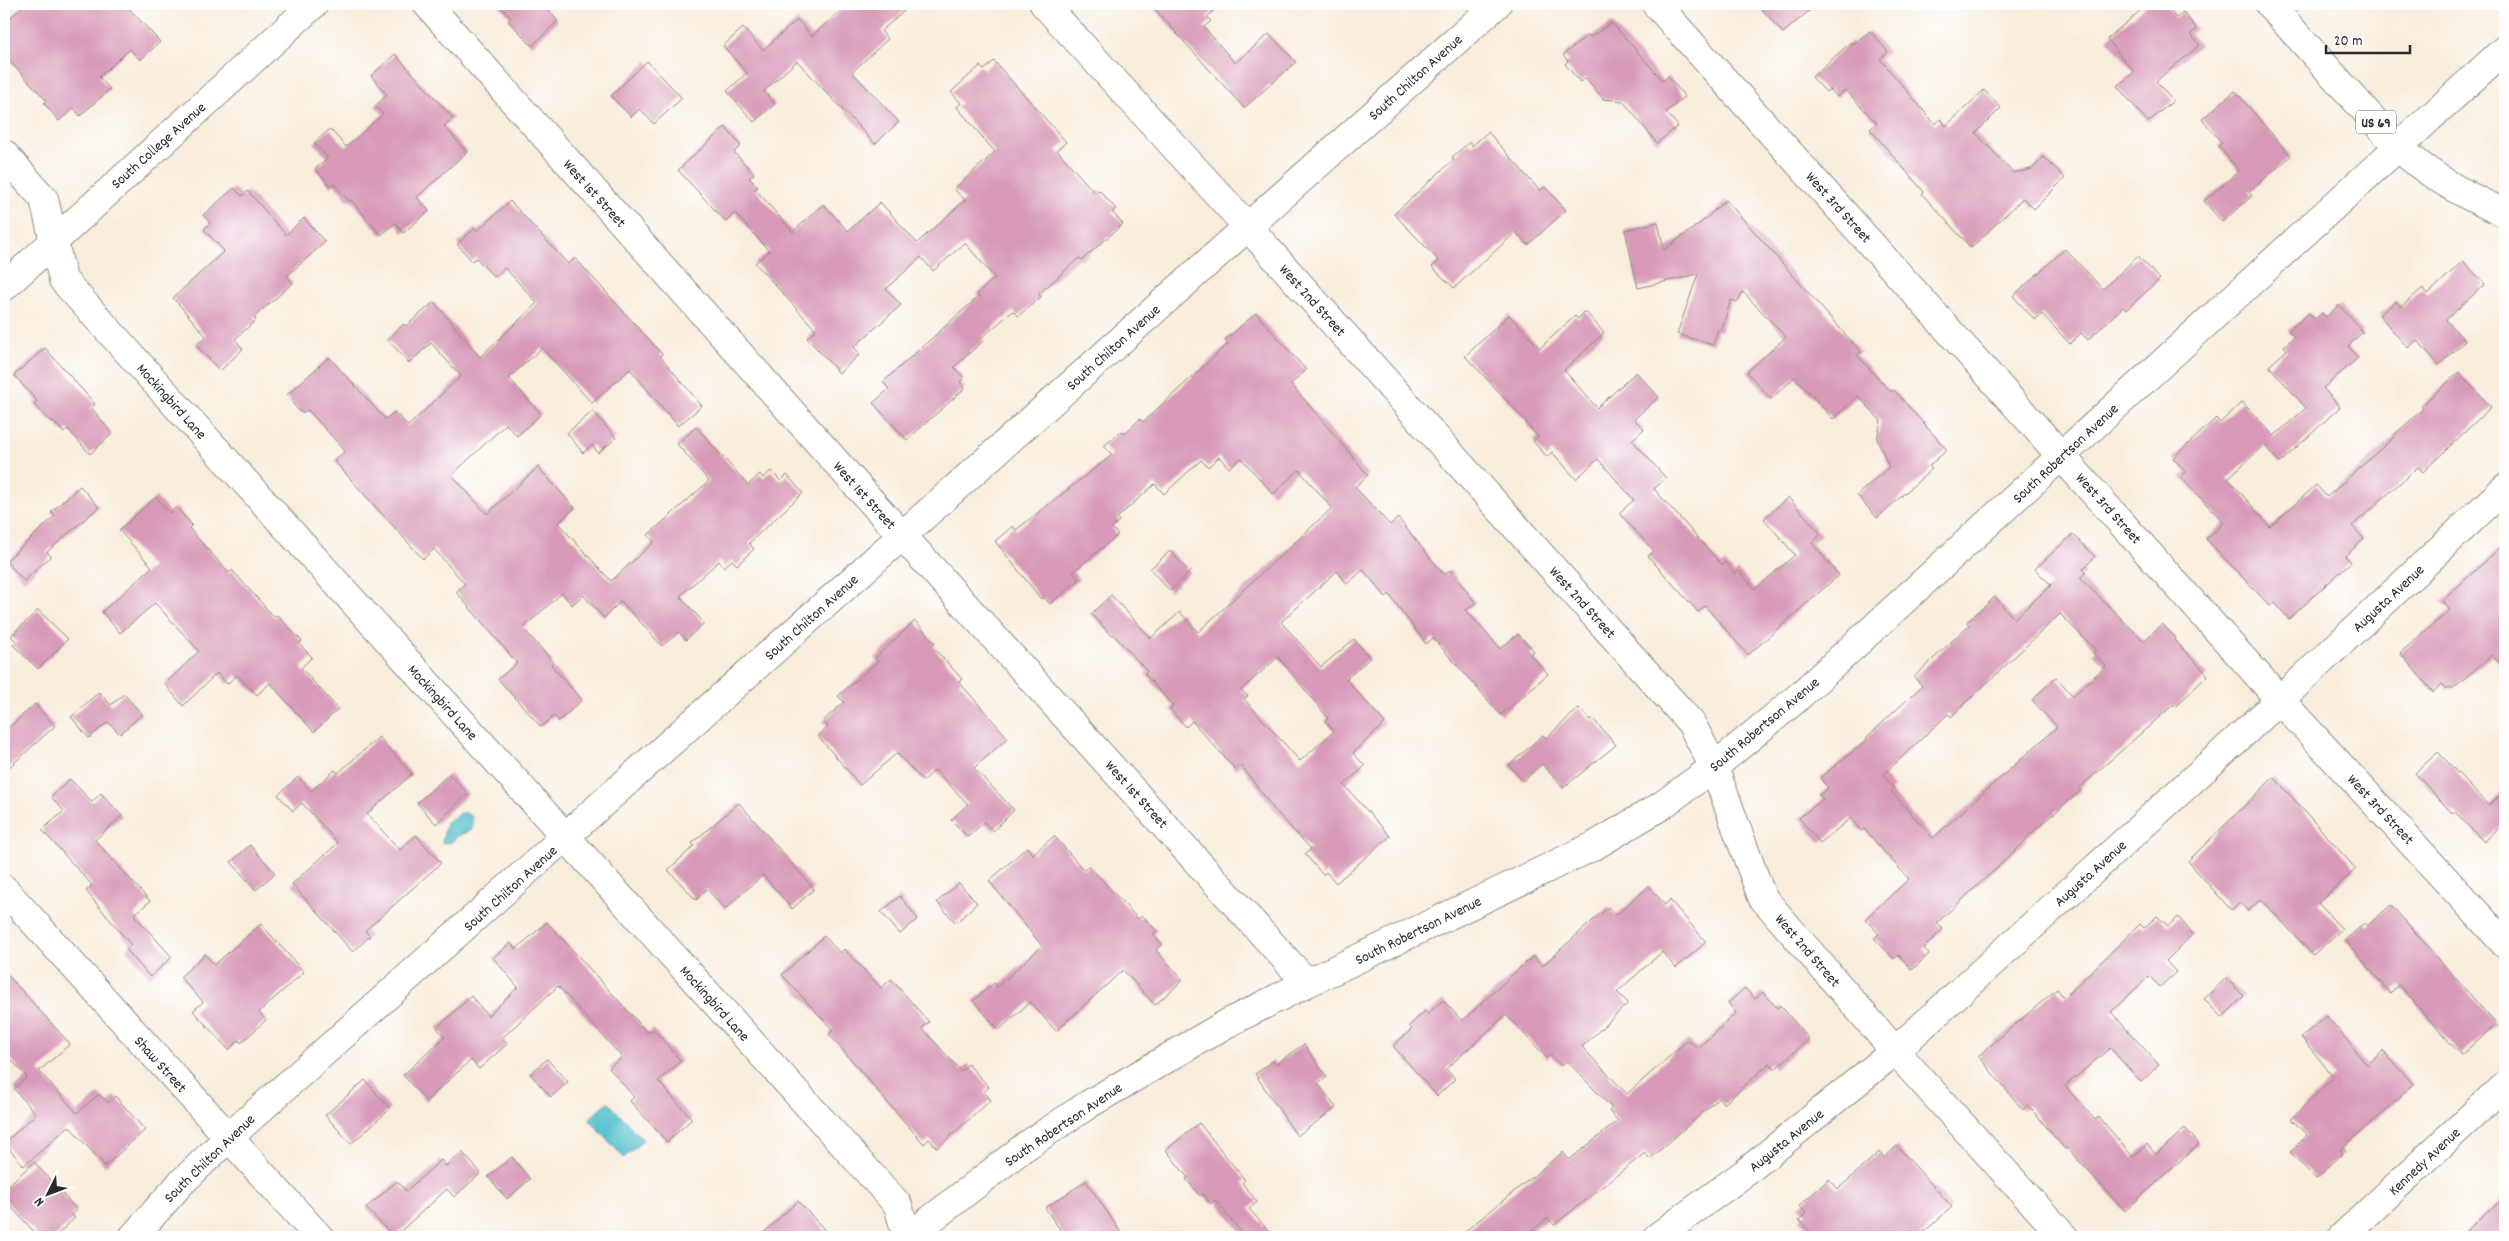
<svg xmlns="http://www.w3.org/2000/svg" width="2509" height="1241" font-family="Dekko,sans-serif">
  <rect width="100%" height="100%" fill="#fff"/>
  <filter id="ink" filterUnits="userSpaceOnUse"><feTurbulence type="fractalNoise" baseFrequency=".02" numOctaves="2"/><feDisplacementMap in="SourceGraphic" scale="10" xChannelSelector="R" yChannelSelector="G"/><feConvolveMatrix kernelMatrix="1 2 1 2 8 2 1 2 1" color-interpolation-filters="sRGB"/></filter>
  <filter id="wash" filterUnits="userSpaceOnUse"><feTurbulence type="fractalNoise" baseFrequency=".0096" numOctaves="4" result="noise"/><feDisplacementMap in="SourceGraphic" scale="20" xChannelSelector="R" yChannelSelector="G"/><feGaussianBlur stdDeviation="1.12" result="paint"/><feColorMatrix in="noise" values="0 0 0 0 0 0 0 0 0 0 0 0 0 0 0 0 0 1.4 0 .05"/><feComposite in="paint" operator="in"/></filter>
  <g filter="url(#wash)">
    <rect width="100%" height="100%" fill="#f8ecdb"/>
    <path fill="#54c1ce" stroke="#40767c" d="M460,813H466L472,817V829L458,836L452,842L442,843L446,823Z
      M608,1102L643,1140L624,1158L589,1119Z"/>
    <g id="blocks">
      <path fill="#d799b7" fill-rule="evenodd" d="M25,4H125L160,42L140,60L130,49L99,77L110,89L80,116L74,108L59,121L44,103L47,101L4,55V24Z
        M498,4H542L558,21L532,46L508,20L511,18Z
        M848,4H912L881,31L888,39L852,72L899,122L875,144L797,61L764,91L775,104L754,122L727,91L747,73L723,46L743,28L763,50L797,20L812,36Z
        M1150,4H1221L1207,17L1211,21L1204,27L1235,63L1269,34L1296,62L1244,108Z
        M1757,4H1817L1783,33Z
        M2148,4H2165L2176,18L2183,12L2197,29L2190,34L2200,45L2156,81L2173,101L2148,122L2117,86L2134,72L2107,39Z
        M1612,23L1663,81L1668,76L1685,97L1666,112L1678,126L1657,143L1623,101L1603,99L1586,78L1580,82L1565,64L1568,61L1563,55L1588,35L1590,37Z
        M1870,31L1888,52L1880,59L1935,124L1941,119L1946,126L1984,90L2001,108L1976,133L2013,173L2032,169L2044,157L2065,178L2034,209L2023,198L1971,248L1922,194L1924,192L1870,129L1877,123L1845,90L1837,97L1830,89L1826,92L1812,77L1851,42L1853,44Z
        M395,54L453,118L444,126L467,152L417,197L429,211L403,233L396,223L381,235L351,200L349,201L334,184L331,187L315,169L328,158L314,143L330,129L346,147L383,114L375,106L387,95L371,76Z
        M647,61L682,98L654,124L640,109L631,117L611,96Z
        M994,61L1066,142L1057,150L1095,193L1099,190L1116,209L1112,212L1123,224L1082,260L1079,258L1039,294L1041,297L1018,316L1013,311L981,338L983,341L954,367L964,378L960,382L965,388L907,440L873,403L889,389L883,382L979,296L977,294L995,278L965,243L933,271L921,257L886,289L901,305L854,347L860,354L839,373L807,338L816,330L755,263L769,251L735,213L726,222L678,170L725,127L741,146L734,152L754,174L749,178L758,187L755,189L793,232L823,204L848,231L880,202L917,243L965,200L954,189L995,152L957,107L961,103L951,92L980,66L984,70Z
        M2235,91L2291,156L2249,192L2252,196L2222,222L2204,201L2239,171L2218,146L2222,143L2202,119Z
        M1488,132L1540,191L1545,187L1566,210L1528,245L1516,232L1454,288L1432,267L1439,261L1394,214L1454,159L1452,157L1470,142L1472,146Z
        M234,188L242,196L248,191L286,235L304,218L325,242L287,276L293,283L254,317L256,320L235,339L243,349L220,371L196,345L206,336L173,298L224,251L204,229L210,223L203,215Z
        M1726,200L1861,352L1857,355L1891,392L1894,390L1947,450L1929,466L1932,469L1877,518L1857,495L1889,467L1877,439L1881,421L1858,396L1833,419L1795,377L1771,399L1747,372L1786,337L1743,292L1737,302L1731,300L1721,331L1718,330L1713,345L1677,334L1698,274L1638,288L1625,230L1658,222L1664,250L1703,221Z
        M510,201L568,264L575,258L662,354L660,356L702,406L678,426L630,369L592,403L542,348L509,378L541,414L517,436L506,424L452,475L487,514L538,467L575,508L558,523L611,581L654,542L648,535L709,481L677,444L696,427L748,485L760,474L763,478L771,471L781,481L787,475L803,493L749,543L754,549L737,565L732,560L724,567L719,561L680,596L704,623L686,640L679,632L662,646L621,601L604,618L583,595L572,605L562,593L523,628L553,662L551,665L582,700L559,721L554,716L541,727L498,679L517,663L456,592L465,584L434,549L423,559L334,461L345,451L308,410L301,413L286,396L329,357L385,419L395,412L408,426L461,376L431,343L409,363L387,339L404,324L406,326L434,302L480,357L537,303L505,268L494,277L476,258L472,261L457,244L475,228L477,231Z
        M2065,249L2103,289L2138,256L2160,279L2126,310L2123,307L2088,340L2081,333L2070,344L2042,314L2035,320L2013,296Z
        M2463,261L2485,284L2446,320L2465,341L2439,365L2417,340L2408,348L2379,315L2396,301L2401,307L2423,288L2428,294Z
        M2339,305L2363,332L2348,346L2358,358L2323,388L2340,407L2280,463L2264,445L2228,478L2270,527L2316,485L2327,497L2394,437L2393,436L2423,409L2421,406L2459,372L2491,407L2423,472L2418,467L2352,526L2364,539L2345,556L2351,562L2289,619L2274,602L2270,606L2206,539L2224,523L2181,477L2186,472L2173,458L2216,418L2220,423L2242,402L2274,436L2306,408L2269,366L2287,350L2284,346L2294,337L2288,331L2309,313L2315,319L2322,313L2326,317Z
        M1585,311L1604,333L1564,370L1597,408L1636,372L1659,397L1634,419L1644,429L1632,440L1666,478L1654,489L1722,565L1725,562L1735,574L1738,570L1755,589L1795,555L1764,519L1788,497L1821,534L1812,543L1839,575L1748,655L1705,606L1698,612L1648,556L1654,551L1619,513L1634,500L1598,459L1576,479L1552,452L1547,457L1533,441L1538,437L1526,423L1527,422L1465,356L1509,315L1540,348L1575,316L1578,319Z
        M1256,313L1306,370L1291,384L1368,475L1355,487L1390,525L1398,518L1444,575L1450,570L1476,603L1466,610L1500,649L1518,634L1534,651L1530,654L1548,674L1501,715L1433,638L1426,644L1389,594L1386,597L1363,570L1347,584L1337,571L1281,622L1321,667L1354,639L1370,658L1346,679L1385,723L1353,753L1365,766L1344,785L1390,836L1336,883L1326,872L1323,875L1305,854L1311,849L1273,808L1241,765L1235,769L1192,721L1186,727L1170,709L1173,706L1145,674L1147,671L1113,634L1111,635L1091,614L1111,595L1151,638L1180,612L1198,632L1332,508L1299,470L1273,494L1241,458L1229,468L1219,457L1208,467L1201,460L1164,494L1155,484L1117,518L1119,521L1112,528L1118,535L1073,572L1079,580L1050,604L1044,597L1041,599L995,541L1013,526L1016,530L1112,455L1104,446L1121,431L1124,434L1140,419L1143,422L1228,344L1225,340ZM1278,657L1328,718L1325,721L1334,731L1300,761L1244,699L1248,696L1241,690Z
        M45,348L95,404L91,407L112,434L90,454L68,429L64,433L53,421L51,422L34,404L37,401L14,375Z
        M593,411L616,438L598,453L592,445L583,453L567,433Z
        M80,486L99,507L47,552L51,556L24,581L6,561L55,516L51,512Z
        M156,497L170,513L176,507L192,525L189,528L229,573L232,570L274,617L277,615L302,641L299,644L312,657L301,668L338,709L314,732L270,683L257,695L237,675L227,684L217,673L183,706L165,684L199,651L155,603L120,633L102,612L152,567L119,530Z
        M2073,534L2095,557L2083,569L2086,572L2080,578L2144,641L2162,624L2176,638L2174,640L2208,675L2175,707L2173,705L2079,788L2081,790L2025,839L2027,840L1937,923L1943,929L1924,948L1929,954L1912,970L1899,955L1894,959L1874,938L1879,934L1865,919L1909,879L1864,829L1861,831L1851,818L1820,843L1799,818L1823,799L1819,795L1828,788L1820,778L1867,740L1866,738L1922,686L1914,677L1969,625L1967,622L1995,597L2014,619L2051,585L2035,569ZM2060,614L2096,650L2093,653L2106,666L2073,696L2056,677L2032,700L2057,727L1933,838L1891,791L1894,788L1883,775L1948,714L1951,717Z
        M2505,543V670L2492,655L2452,689L2450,687L2447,690L2442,684L2433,692L2400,653L2450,610L2442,601Z
        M1170,551L1190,572L1170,591L1150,569Z
        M38,610L68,639L38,669L13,645L17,642L11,636Z
        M915,621L935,643L932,646L962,679L959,682L1008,738L974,768L1014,810L993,831L984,822L968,837L951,820L968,804L935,770L923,781L897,753L860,785L818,736L828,727L823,721L844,702L838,696L878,661L875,658Z
        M99,692L111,705L124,694L142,714L120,734L108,722L89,738L71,717Z
        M35,704L55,726L4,772V732Z
        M1579,708L1590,720L1592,718L1616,745L1563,788L1542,764L1523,781L1509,765L1543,735L1546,738Z
        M379,737L412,774L367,814L400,850L416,835L441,863L365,931L370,936L353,952L292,884L338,843L302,803L293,811L278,795L298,777L311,791L335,770L338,773Z
        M2438,752L2489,806L2505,790V822L2484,842L2454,811L2452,813L2415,773Z
        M449,774L468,794L436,824L417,803Z
        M2274,777L2356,869L2318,903L2342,929L2313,955L2261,899L2248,911L2240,902L2231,910L2188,861Z
        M70,779L92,802L101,793L122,816L95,840L150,901L134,915L172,957L150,977L126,949L131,945L86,891L92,885L42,830L64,811L51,797Z
        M739,803L814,889L792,909L763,875L725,909L707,889L696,900L668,870L694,846L692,843Z
        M1054,836L1084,870L1089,866L1138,919L1142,916L1157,931L1153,934L1162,944L1156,950L1183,980L1155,1005L1123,970L1056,1031L1030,1002L999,1030L973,1001L994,983L997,987L1042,946L989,881L1027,847L1033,854Z
        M250,845L275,873L256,890L231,862Z
        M959,883L977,903L956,923L937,902Z
        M1649,886L1665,905L1670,900L1706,942L1676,968L1662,952L1617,992L1628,1003L1582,1047L1627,1094L1688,1040L1698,1048L1736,1013L1728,1003L1745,988L1755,999L1763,992L1777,1008L1780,1005L1809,1039L1775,1069L1770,1063L1724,1104L1719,1098L1650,1159L1645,1153L1554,1225L1548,1218L1524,1237H1458L1563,1152L1569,1160L1618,1121L1609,1111L1612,1108L1567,1061L1561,1066L1550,1055L1547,1058L1506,1015L1446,1069L1455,1079L1437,1096L1393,1046L1412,1029L1409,1026L1425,1011L1428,1014L1443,1000L1462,1021L1533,956L1542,966L1608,907L1616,915Z
        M900,896L918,919L900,934L881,912Z
        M2391,905L2496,1024L2461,1055L2399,985L2390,993L2345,940L2365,923L2367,926Z
        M2157,916L2168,926L2178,917L2193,934L2166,961L2176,972L2160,987L2149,976L2111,1012L2159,1065L2141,1082L2110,1048L2065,1086L2095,1120L2099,1117L2133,1157L2147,1144L2156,1155L2185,1128L2199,1144L2125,1211L2067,1148L2065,1149L2028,1105L2023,1110L1978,1056L2057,989L2064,998L2140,924L2144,928Z
        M547,922L648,1033L653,1029L681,1061L658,1081L692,1119L667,1142L630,1101L634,1097L609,1068L622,1057L558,986L502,1038L507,1044L479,1069L471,1060L426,1101L403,1075L445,1037L437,1028L471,996L488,1016L518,987L493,958L510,943L516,949Z
        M261,924L304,972L259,1012L266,1020L241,1043L239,1040L229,1050L193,1011L203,1002L180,977L205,954L214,965Z
        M824,936L840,953L844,949L881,988L891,979L929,1022L922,1028L961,1071L968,1064L989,1087L984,1092L991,1100L937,1148L929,1139L924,1144L888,1103L829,1034L833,1030L782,975Z
        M4,971L70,1044L39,1071L77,1113L99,1094L108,1103L115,1096L145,1130L105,1166L69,1126L24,1166L4,1143L36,1114L14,1089L27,1077L4,1052Z
        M2226,978L2244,996L2222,1018L2204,999Z
        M2327,1016L2367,1065L2383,1051L2413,1084L2401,1095L2402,1096L2340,1150L2343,1153L2316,1179L2290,1152L2307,1135L2291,1119L2334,1077L2301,1037Z
        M1304,1044L1327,1077L1318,1083L1336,1108L1297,1136L1255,1074L1273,1061L1276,1064Z
        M547,1059L568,1082L551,1097L530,1074Z
        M365,1080L390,1109L351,1144L325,1115Z
        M1199,1123L1245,1180L1242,1183L1257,1202L1249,1209L1274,1237H1245L1215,1200L1211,1204L1203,1194L1200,1196L1186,1179L1188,1178L1166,1150Z
        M1897,1146L1952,1207L1918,1237H1815L1799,1220L1806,1213L1799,1206L1829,1179L1838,1189L1879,1152L1884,1158Z
        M462,1152L481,1173L454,1197L447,1189L394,1237L366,1208L397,1181L406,1191L441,1160L446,1166Z
        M512,1157L530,1179L507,1199L488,1177Z
        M34,1162L77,1210L72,1215L75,1218L54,1237H39L4,1199V1189Z
        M1086,1181L1124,1237H1065L1045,1208Z
        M2505,1197V1237H2459Z
        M798,1201L831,1237H759Z"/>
    </g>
  </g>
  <g filter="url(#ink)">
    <use href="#blocks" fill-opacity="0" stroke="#928c83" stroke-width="1"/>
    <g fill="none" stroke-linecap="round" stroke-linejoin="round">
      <defs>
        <path id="minor" d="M427,4L878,509L1307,983
          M1044,4L1247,226L1691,723L1714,767L1762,897L1895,1051L2064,1237
          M1656,4L2280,700L2505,944
          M4,154L44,199L63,280L898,1205L907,1237
          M4,287L314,4
          M4,889L319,1237
          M133,1237L180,1184L228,1138L1497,4
          M908,1237L1023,1148L1089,1104L1226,1024L1307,983L1594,846L1661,806L1714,767L1795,700L2505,49
          M1657,1237L1746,1172L1895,1051L2280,700L2505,488
          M2342,1237L2505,1085"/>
        <path id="major" d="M2269,4L2397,146C2429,176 2465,196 2505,213"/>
      </defs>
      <use href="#minor" stroke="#928c83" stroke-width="30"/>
      <use href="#major" stroke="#928c83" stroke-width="30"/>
      <use href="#minor" stroke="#fff" stroke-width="28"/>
      <use href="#major" stroke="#fff" stroke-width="28"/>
    </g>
  </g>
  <g text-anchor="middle" stroke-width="4.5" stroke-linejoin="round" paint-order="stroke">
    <rect fill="#fff" stroke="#6b6b6b" stroke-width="1" x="2356" y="110.5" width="40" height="23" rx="4"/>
    <g font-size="14" font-weight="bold" fill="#2b2b2b">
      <text x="2376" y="127">US 69</text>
    </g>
    <g font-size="15" fill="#2b2b2b" stroke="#fff">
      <text transform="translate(1415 77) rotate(-42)" y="5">South Chilton Avenue</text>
      <text transform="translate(158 145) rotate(-42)" y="5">South College Avenue</text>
      <text transform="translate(595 193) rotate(48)" y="5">West 1st Street</text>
      <text transform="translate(1839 207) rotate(48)" y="5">West 3rd Street</text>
      <text transform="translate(1313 300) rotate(48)" y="5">West 2nd Street</text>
      <text transform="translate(1113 347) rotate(-42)" y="5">South Chilton Avenue</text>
      <text transform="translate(172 401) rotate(48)" y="5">Mockingbird Lane</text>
      <text transform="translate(2065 453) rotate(-43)" y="5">South Robertson Avenue</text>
      <text transform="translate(865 495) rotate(48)" y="5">West 1st Street</text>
      <text transform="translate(2109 508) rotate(48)" y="5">West 3rd Street</text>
      <text transform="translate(2388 598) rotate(-43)" y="5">Augusta Avenue</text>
      <text transform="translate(1583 602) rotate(48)" y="5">West 2nd Street</text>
      <text transform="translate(811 617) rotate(-42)" y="5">South Chilton Avenue</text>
      <text transform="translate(443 702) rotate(48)" y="5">Mockingbird Lane</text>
      <text transform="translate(1764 724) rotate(-40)" y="5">South Robertson Avenue</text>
      <text transform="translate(1137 794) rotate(48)" y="5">West 1st Street</text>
      <text transform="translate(2381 809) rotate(47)" y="5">West 3rd Street</text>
      <text transform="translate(2090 873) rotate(-42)" y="5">Augusta Avenue</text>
      <text transform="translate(510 888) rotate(-42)" y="5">South Chilton Avenue</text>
      <text transform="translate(1418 930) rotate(-26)" y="5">South Robertson Avenue</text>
      <text transform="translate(1808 950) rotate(49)" y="5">West 2nd Street</text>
      <text transform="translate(715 1003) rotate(48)" y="5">Mockingbird Lane</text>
      <text transform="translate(161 1064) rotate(48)" y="5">Shaw Street</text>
      <text transform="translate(1063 1124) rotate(-34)" y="5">South Robertson Avenue</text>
      <text transform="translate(1786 1140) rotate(-39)" y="5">Augusta Avenue</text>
      <text transform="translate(209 1158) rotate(-44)" y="5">South Chilton Avenue</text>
      <text transform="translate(2424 1161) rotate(-43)" y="5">Kennedy Avenue</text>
    </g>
  </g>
  <rect width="2509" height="1241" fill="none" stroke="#fff" stroke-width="20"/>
  <g transform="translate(48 1194) rotate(228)" stroke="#ffffff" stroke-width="4" paint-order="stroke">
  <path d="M0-4L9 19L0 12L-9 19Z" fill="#2b2b2b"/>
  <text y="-8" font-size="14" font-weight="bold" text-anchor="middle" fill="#2b2b2b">N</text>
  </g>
  <path d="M2326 45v8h84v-8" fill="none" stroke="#2b2b2b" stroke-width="2.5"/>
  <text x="2334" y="45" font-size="15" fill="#2b2b2b" stroke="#ffffff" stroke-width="4" paint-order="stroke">20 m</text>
</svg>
